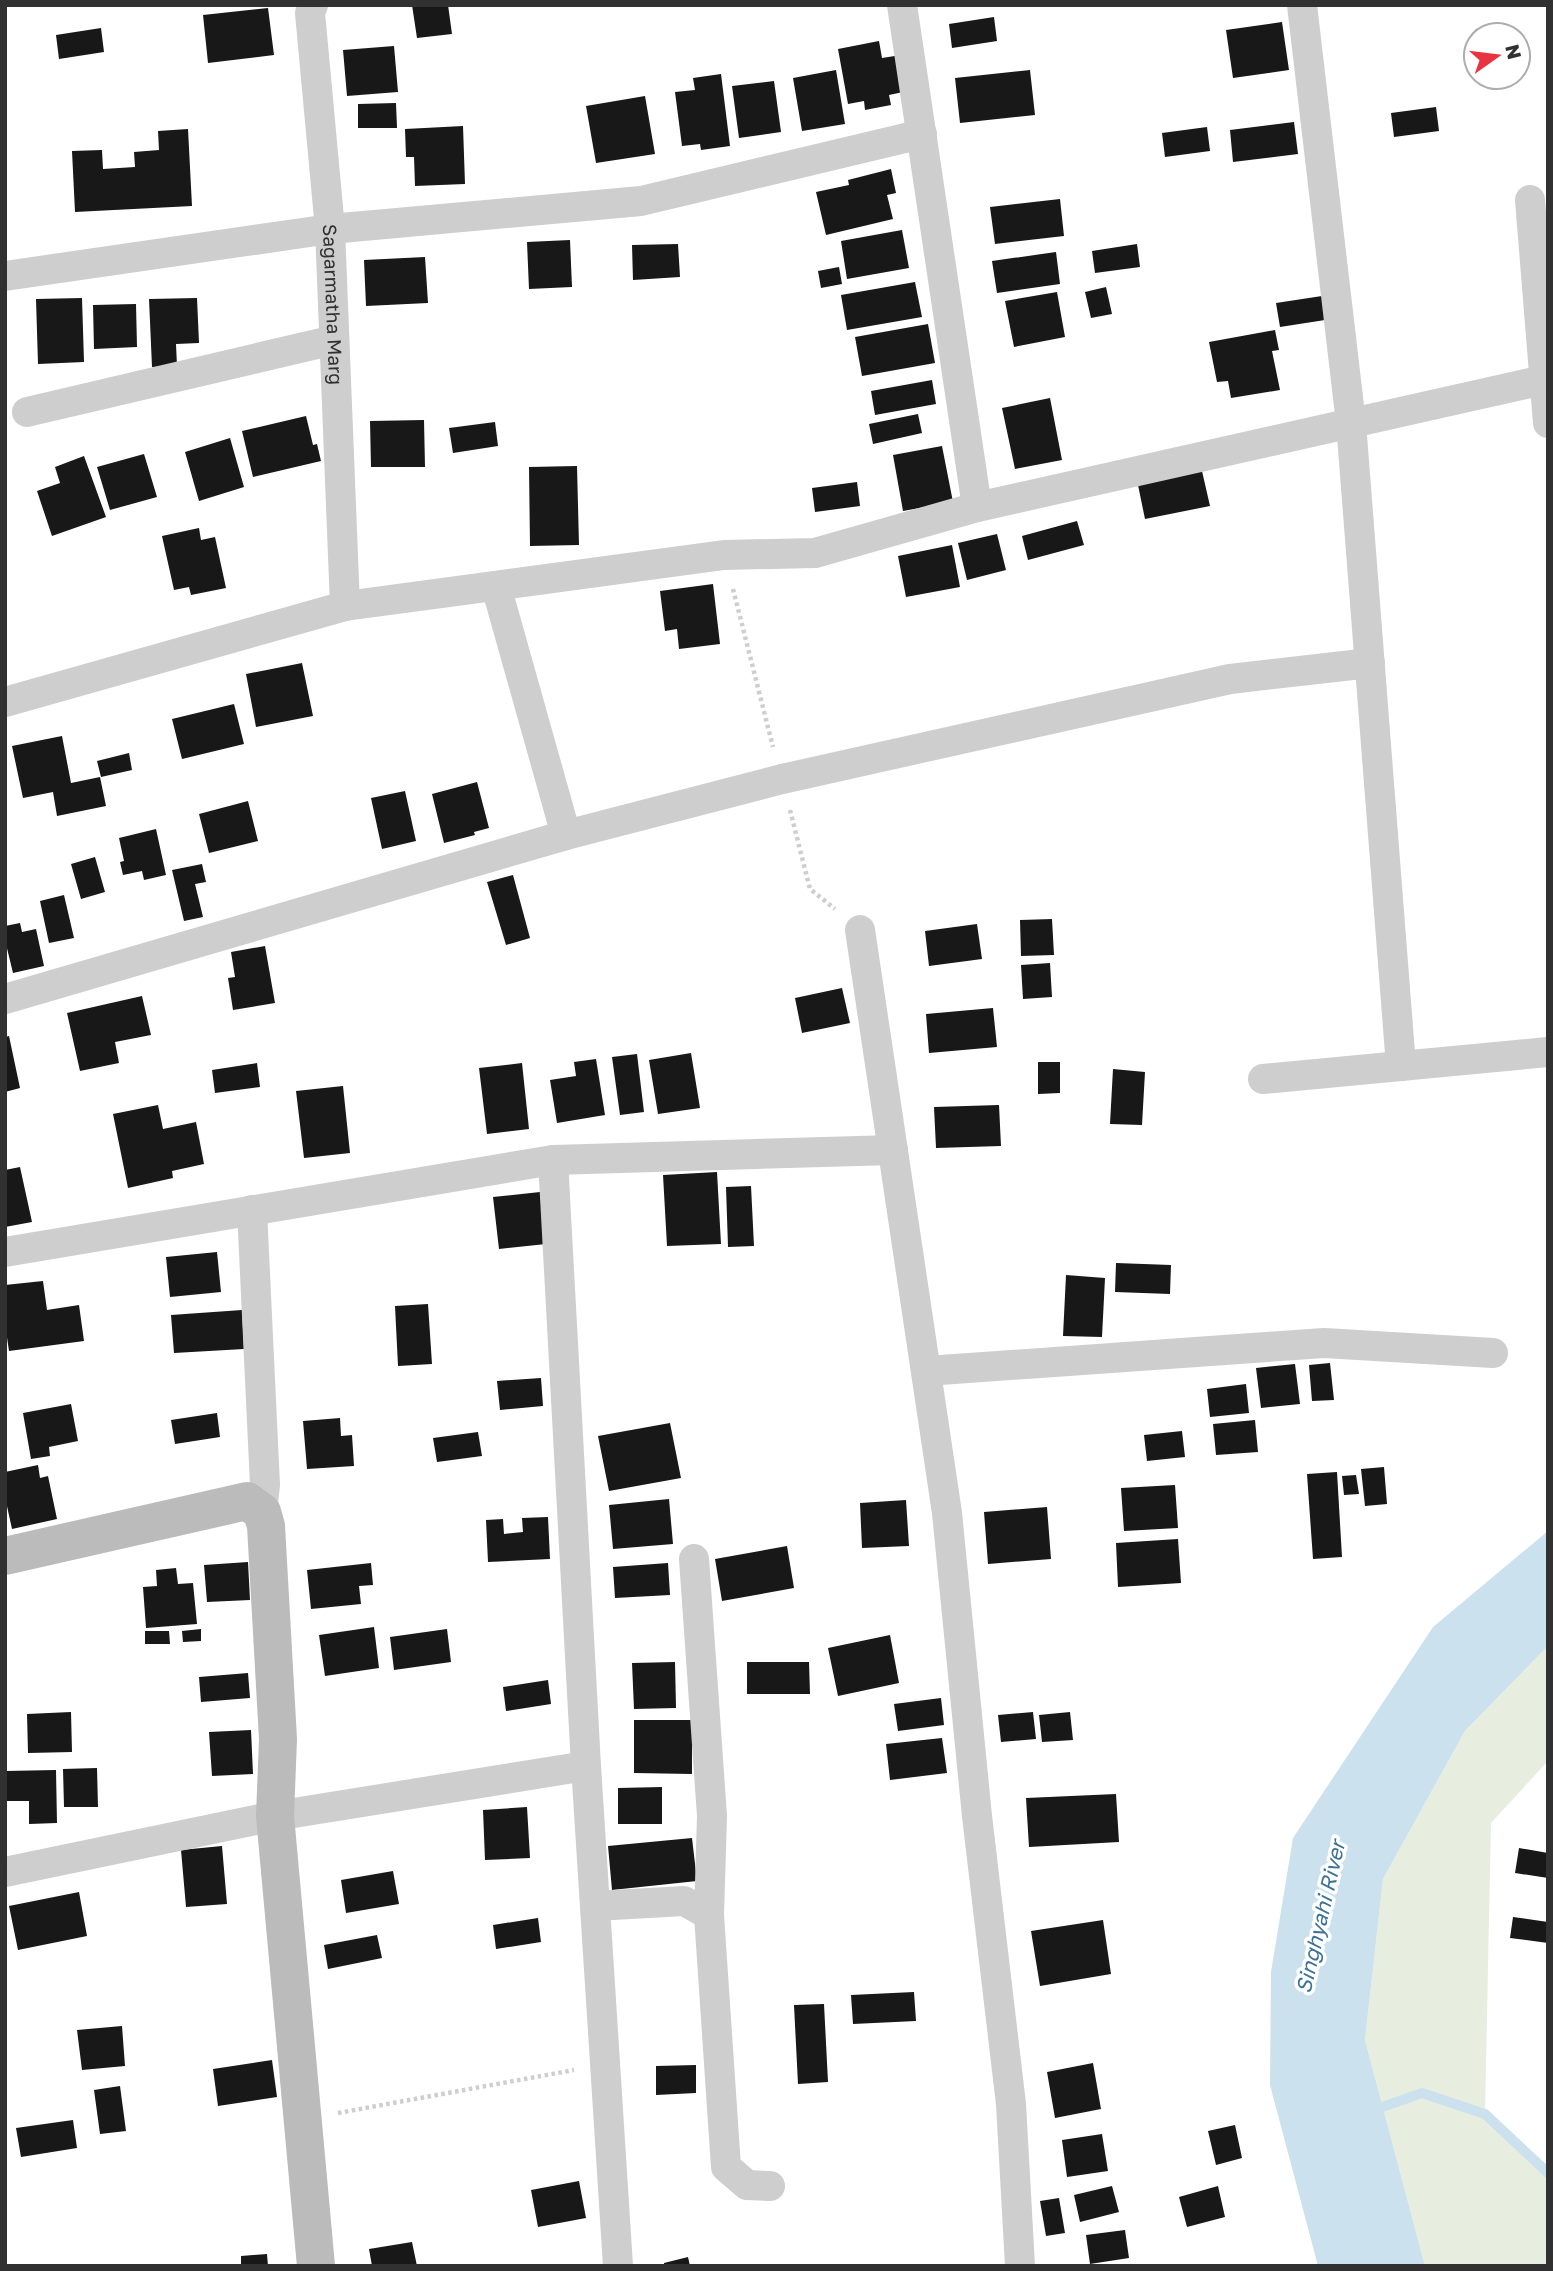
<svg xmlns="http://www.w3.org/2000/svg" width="1553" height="2271" font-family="'Golos Text',sans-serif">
  <rect width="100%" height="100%" fill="#fff"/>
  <path fill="#e7eedf" d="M1548,1646V1761L1491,1823L1485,2113L1548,2173V2266H1425L1365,2040L1383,1879L1465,1731Z"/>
  <path fill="#cce1ee" d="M1548,1531V1646L1465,1731L1383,1879L1365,2040L1425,2266H1318L1270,2085L1271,1972L1293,1838L1433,1627Z"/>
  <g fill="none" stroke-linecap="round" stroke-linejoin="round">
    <path stroke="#cce1ee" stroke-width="10" d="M1371,2111L1422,2093L1485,2114L1548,2173"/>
  </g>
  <path fill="#181818" d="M412,5H448L452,34L417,38Z
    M268,8L274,55L208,63L203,15Z
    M994,17L997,41L952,48L949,24Z
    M1282,22L1289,70L1233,78L1226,30Z
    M101,28L104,52L59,59L56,35Z
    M879,41L882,58L901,55L908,91L889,95L891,105L865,110L864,101L848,104L838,49Z
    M394,46L398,92L347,96L343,50Z
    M836,70L845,124L802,131L793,78Z
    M1030,70L1035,115L960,123L955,78Z
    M721,74L730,146L701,150L700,144L682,146L675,92L695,90L693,78Z
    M774,81L781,132L739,138L732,86Z
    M645,96L655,154L596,163L586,106Z
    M396,103L397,128H358V104Z
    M1436,107L1439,131L1394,137L1391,113Z
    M1294,122L1298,154L1233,162L1230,130Z
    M463,126L465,184L415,186L414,157H406L405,129Z
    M1207,127L1210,151L1165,157L1162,133Z
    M188,129L192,206L75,212L72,151L102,150L103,169L135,167L134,152L159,150L158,131Z
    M891,169L896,193L887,195L893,219L826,235L816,192L849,185L848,180Z
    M1060,199L1064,236L995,244L990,207Z
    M902,230L909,268L847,279L841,241Z
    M570,240L572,287L529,289L527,242Z
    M678,244L680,277L633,280L632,245Z
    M1137,244L1140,267L1095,273L1092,251Z
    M1056,252L1060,284L997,293L992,261Z
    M425,257L428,303L366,306L364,260Z
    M839,267L842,284L821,288L818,271Z
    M915,282L922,317L847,330L841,295Z
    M1106,287L1112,314L1091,318L1085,292Z
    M1057,292L1065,337L1014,347L1005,301Z
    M1322,296L1325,320L1280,327L1276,303Z
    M82,298L84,362L38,364L36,299Z
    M197,298L199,343L176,344L177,366L152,367L149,299Z
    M136,304L137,347L94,349L93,305Z
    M928,324L935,363L862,376L855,337Z
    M1275,330L1279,350L1272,351L1280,390L1231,398L1228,381L1217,382L1209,342Z
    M932,380L936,404L875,415L871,391Z
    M1050,398L1062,460L1015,469L1002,408Z
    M918,414L922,433L873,444L869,424Z
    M306,416L313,445L317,444L321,461L253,477L242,431Z
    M424,420L425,467H371L370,421Z
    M495,422L498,446L453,453L449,428Z
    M230,438L244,487L199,501L185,452Z
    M942,446L953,502L903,511L893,455Z
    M144,454L157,497L110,510L97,467Z
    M84,456L106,517L52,536L37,491L60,483L55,467Z
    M577,466L579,545L530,546L529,467Z
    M1202,471L1210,506L1145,519L1138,485Z
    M857,482L860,506L815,512L812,488Z
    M1077,521L1084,545L1028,560L1022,536Z
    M199,528L201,540L215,537L226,588L191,595L189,587L174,590L162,536Z
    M997,534L1006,570L967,580L958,543Z
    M952,545L960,587L906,597L898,556Z
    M713,584L720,644L679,649L677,629L665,631L660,591Z
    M302,663L313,716L256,727L246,674Z
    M234,704L244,744L182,759L172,719Z
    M62,736L71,783L100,777L106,806L57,816L53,792L23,798L12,746Z
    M129,753L132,770L101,777L97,761Z
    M477,782L489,828L474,832L475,835L444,843L432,794Z
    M405,791L416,841L382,849L371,798Z
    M248,801L258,841L209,853L199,814Z
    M156,829L166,875L144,880L142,871L123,875L120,862L124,861L119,838Z
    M95,857L105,892L81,899L71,864Z
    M202,864L206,882L195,884L203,917L184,921L172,870Z
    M513,875L530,938L506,945L487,882Z
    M64,895L74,938L49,943L40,901Z
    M1052,919L1054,955L1021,956L1020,920Z
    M20,923L22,932L36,929L44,966L13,973L5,940V926Z
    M977,924L982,959L929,966L925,931Z
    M265,946L275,1003L233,1010L228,978L235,977L231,952Z
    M1050,963L1052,997L1023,999L1021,965Z
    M842,988L850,1023L802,1033L795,998Z
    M142,996L151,1035L115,1042L119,1063L80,1071L67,1013Z
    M993,1008L997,1047L929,1053L926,1014Z
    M9,1036L20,1088L5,1092V1037Z
    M691,1053L700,1108L658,1114L649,1060Z
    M637,1054L644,1112L620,1115L612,1057Z
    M596,1059L605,1115L557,1123L550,1080L576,1076L574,1062Z
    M1038,1062H1060V1093L1038,1094Z
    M257,1063L260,1087L215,1093L212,1070Z
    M522,1063L529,1129L487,1134L479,1068Z
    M1113,1069L1145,1072L1142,1125L1110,1124Z
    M343,1086L350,1153L304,1158L296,1091Z
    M158,1105L163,1129L196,1122L204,1164L172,1171L173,1178L128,1188L113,1114Z
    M999,1105L1001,1146L936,1148L934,1107Z
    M20,1167L32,1222L5,1227V1170Z
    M717,1172L721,1244L667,1246L663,1175Z
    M751,1186L754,1246L728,1247L726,1187Z
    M540,1192L546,1244L499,1249L493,1197Z
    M217,1252L221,1292L170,1297L166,1257Z
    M1116,1263L1171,1265L1170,1294L1115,1292Z
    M1066,1275L1105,1278L1102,1337L1063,1336Z
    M43,1281L47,1310L79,1305L84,1341L9,1351L5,1324V1285Z
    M428,1304L432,1364L398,1366L395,1306Z
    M242,1310L244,1349L174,1353L171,1315Z
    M1330,1363L1334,1400L1312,1401L1309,1365Z
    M1295,1364L1300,1404L1261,1408L1256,1368Z
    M541,1378L543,1406L500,1410L497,1381Z
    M1246,1384L1249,1413L1210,1417L1207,1389Z
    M71,1404L78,1441L49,1447L50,1456L31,1459L23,1413Z
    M217,1413L220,1437L175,1444L171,1420Z
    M340,1418L341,1436L352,1435L354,1466L307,1469L303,1421Z
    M1255,1420L1258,1452L1216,1455L1213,1424Z
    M670,1423L681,1478L609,1491L598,1436Z
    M1182,1431L1185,1457L1147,1461L1144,1435Z
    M478,1432L482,1456L437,1462L433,1438Z
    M38,1465L40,1478L48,1476L57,1519L12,1529L5,1497V1472Z
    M1384,1467L1387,1504L1365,1506L1361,1469Z
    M1337,1472L1342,1557L1313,1559L1307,1474Z
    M1356,1475L1359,1494L1344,1495L1342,1476Z
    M1175,1485L1178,1528L1124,1531L1121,1488Z
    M669,1499L673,1544L613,1549L609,1505Z
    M906,1500L909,1546L862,1548L860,1503Z
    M1047,1507L1051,1559L988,1564L984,1512Z
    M548,1517L550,1559L488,1562L486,1520L503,1519L504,1534L523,1532L522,1518Z
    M1178,1539L1181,1583L1118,1587L1116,1543Z
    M787,1546L794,1588L722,1601L715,1559Z
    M248,1562L250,1600L207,1602L204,1565Z
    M371,1563L373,1585L359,1586L361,1604L311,1609L307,1570Z
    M668,1563L670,1595L615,1598L613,1567Z
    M176,1568L178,1584L193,1583L197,1624L146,1628L143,1587L157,1586L156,1570Z
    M374,1627L379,1668L325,1676L319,1635Z
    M201,1629V1641L183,1642L182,1631Z
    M447,1629L451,1662L394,1670L390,1637Z
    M145,1631H169L170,1644H145Z
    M890,1635L899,1683L838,1696L828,1648Z
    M675,1662L676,1708L634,1709L632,1663Z
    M747,1662H809L810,1694H747Z
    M248,1673L250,1698L201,1702L199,1677Z
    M548,1680L551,1704L506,1711L503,1687Z
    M941,1698L944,1725L898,1731L894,1704Z
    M71,1712L72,1752L28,1753L27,1714Z
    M1033,1712L1036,1739L1001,1742L998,1715Z
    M1070,1712L1073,1740L1042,1742L1039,1715Z
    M634,1720H692V1774L634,1773Z
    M251,1730L253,1774L212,1776L209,1732Z
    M942,1738L947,1773L890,1780L886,1744Z
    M97,1768L98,1807H64L63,1769Z
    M56,1770L57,1823L29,1824V1801H5V1771Z
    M662,1787V1824H618V1788Z
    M1116,1794L1119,1842L1029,1847L1026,1798Z
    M527,1807L530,1858L485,1860L483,1810Z
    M692,1838L697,1881L612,1890L608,1846Z
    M222,1846L227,1904L186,1907L181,1850Z
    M1519,1848L1548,1853V1878L1515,1873Z
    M393,1871L399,1904L346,1913L341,1880Z
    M79,1892L87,1936L18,1950L9,1906Z
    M1513,1917L1548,1922V1943L1510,1938Z
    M538,1918L541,1942L496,1949L493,1925Z
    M1103,1920L1111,1974L1040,1986L1031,1931Z
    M377,1935L382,1958L328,1969L324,1945Z
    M914,1992L916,2021L853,2024L851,1995Z
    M824,2004L828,2082L798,2084L794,2005Z
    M122,2026L125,2066L82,2070L77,2030Z
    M272,2060L277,2097L218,2106L213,2069Z
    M1093,2063L1101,2109L1055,2118L1047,2072Z
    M696,2065V2093L656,2095V2066Z
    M120,2086L126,2131L100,2134L94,2090Z
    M73,2120L77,2148L21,2157L16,2128Z
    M1235,2125L1242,2158L1216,2165L1208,2131Z
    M1102,2134L1108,2171L1067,2177L1062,2140Z
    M579,2181L586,2218L538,2227L531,2190Z
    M1112,2186L1119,2212L1080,2222L1074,2195Z
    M1218,2186L1225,2217L1187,2227L1179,2197Z
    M1059,2198L1065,2233L1046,2236L1040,2201Z
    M1125,2230L1129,2258L1090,2264L1086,2235Z
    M412,2242L417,2266H372L369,2249Z
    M267,2254L268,2266H241V2256Z
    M688,2257L690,2266H664V2263Z"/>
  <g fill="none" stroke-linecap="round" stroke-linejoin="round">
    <path stroke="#cecece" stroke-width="4.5" stroke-dasharray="3.5 3.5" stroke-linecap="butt" d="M733,589L773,747
      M790,810L810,889L835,909
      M338,2113L574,2070"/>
    <g stroke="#cecece" stroke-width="30">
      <path id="s1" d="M313,5L310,13L330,229L345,606"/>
      <path d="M902,5L977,507"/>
      <path d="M1302,5L1351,423L1401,1066"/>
      <path d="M1530,200L1548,423"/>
      <path d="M5,276L330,229L641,201L922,134"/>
      <path d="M27,412L334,340"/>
      <path d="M496,586L566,835"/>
      <path d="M5,702L345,606L724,555L815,553L977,507L1548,379"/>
      <path d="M860,930L947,1513L977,1816L1011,2104L1020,2266"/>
      <path d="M5,999L566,835L782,779L1230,679L1370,663"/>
      <path d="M1263,1079L1548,1052"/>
      <path d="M553,1160L586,1766L618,2266"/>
      <path d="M252,1210L265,1485L262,1512"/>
      <path d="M5,1252L553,1160L893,1150"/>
      <path d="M926,1371L1324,1343L1493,1353"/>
      <path d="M694,1559L712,1816L709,1915L726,2167L747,2185L770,2186"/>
      <path d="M5,1872L275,1816L586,1766"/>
      <path d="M595,1906L684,1901L709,1915"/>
    </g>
    <path stroke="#bbb" stroke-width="38" d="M5,1556L247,1501L262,1512L266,1526L278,1739L275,1816L316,2266"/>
  </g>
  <g text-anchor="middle" stroke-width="7" stroke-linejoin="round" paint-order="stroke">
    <g font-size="19" fill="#313131" stroke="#fff">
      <text dy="7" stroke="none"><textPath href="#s1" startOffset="301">Sagarmatha Marg</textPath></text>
    </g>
    <g font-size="21" font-style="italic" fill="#3c7396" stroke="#fff">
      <text transform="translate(1321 1917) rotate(-77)" y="7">Singhyahi River</text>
    </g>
  </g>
  <rect width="1553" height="2271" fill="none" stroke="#313131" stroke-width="14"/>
  <g transform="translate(1497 56) rotate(76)"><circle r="33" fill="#ffffff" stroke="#adadad" stroke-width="2"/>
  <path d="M0-5L12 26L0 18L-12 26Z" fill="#e93341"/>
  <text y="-10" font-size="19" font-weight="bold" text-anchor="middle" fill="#313131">N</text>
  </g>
</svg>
